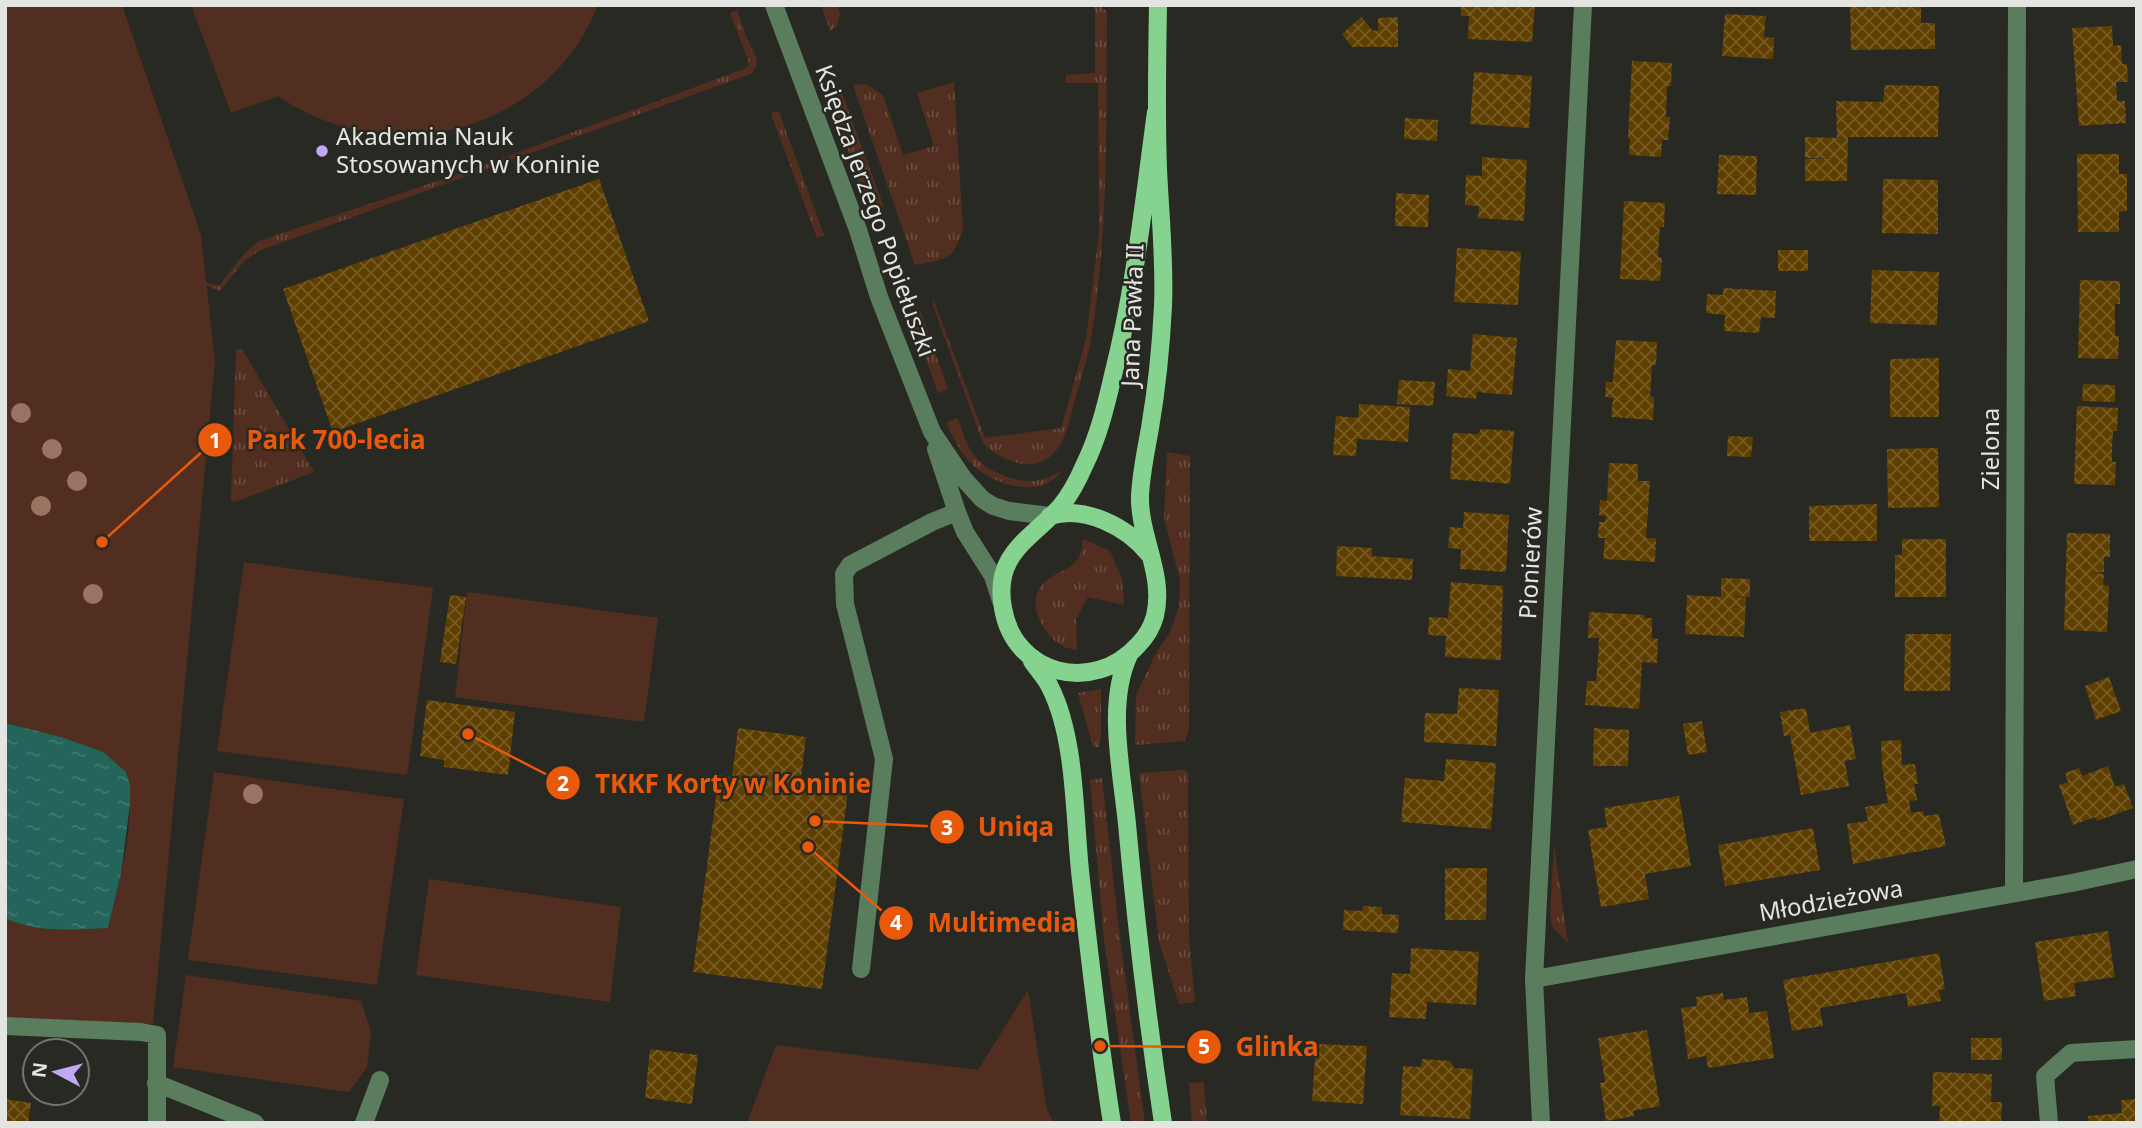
<svg xmlns="http://www.w3.org/2000/svg" width="2142" height="1128" font-family="'Noto Sans',sans-serif">
  <defs>
    <pattern id="grass-tufts" width="24" height="20" patternUnits="userSpaceOnUse" patternTransform="scale(1.75)"><rect width="24" height="20" fill="#522e20"/><path d="M3 7l-1-3M5 7V3M7 7l1-3M15 17l-1-3M17 17v-4M19 17l1-3" fill="none" stroke="#6b4c40"/></pattern>
    <pattern id="water-ripples" width="26" height="14" patternUnits="userSpaceOnUse" patternTransform="scale(1.75)"><rect width="26" height="14" fill="#23645b"/><path d="M2 4q2-2 4 0t4 0M15 11q2-2 4 0t4 0" fill="none" stroke="#437a72"/></pattern>
    <pattern id="building-cross-hatch" width="8" height="8" patternUnits="userSpaceOnUse" patternTransform="scale(1.75)"><rect width="8" height="8" fill="#5f3f00"/><path d="M0 0l8 8M0 8l8-8" fill="none" stroke="#765b25"/></pattern>
  </defs>
  <rect width="100%" height="100%" fill="#292923"/>
  <path fill="url(#grass-tufts)" d="M821,5H837L840,14L837,26L830,31Z
    M1095,5H1099L1107,12C1106,120 1109,231 1091,338C1088,359 1080,380 1075,400C1070,417 1066,442 1053,454C1032,475 1000,460 983,443L933,306V298L985,438L1061,428L1086,339L1099,232L1098,83H1066V75L1095,73Z
    M737,10L746,36L757,59L756,66L751,74L261,250L245,260L220,291L191,279L219,286L244,254L259,241L470,170L744,69L749,65L748,60L730,13Z
    M954,82L963,230C953,261 945,259 915,265L853,85L866,84L883,95L903,155L934,146L917,93Z
    M840,88L884,207L869,210L832,104L834,93Z
    M773,112H779L824,235L817,238L771,114Z
    M920,310L948,389L938,393L913,322Z
    M238,349H242L314,472L235,502L231,501V498L236,351Z
    M957,418C962,429 966,444 973,454C985,471 1011,481 1032,481C1043,481 1054,475 1063,470C1058,475 1053,481 1046,484C1020,494 985,480 968,460C958,450 953,435 946,423Z
    M1167,452L1190,456L1189,729L1185,741L1135,745L1136,695L1155,655L1170,632L1179,607L1180,580L1164,518Z
    M1083,539L1110,551L1122,579L1124,605L1088,597L1076,619L1077,650C1072,649 1065,648 1061,645C1041,633 1024,599 1046,581C1058,571 1072,570 1080,555C1083,550 1081,545 1083,539Z
    M1101,689V735L1099,747H1093L1078,693Z
    M1184,770L1188,773L1189,937L1195,1002L1179,1004L1159,942L1139,773Z
    M1102,778L1120,938L1145,1123H1131L1104,940L1090,780Z
    M1554,844L1568,943L1553,928L1550,914Z
    M1204,1082L1207,1123H1192L1189,1083Z"/>
  <path fill="#522e20" d="M5,5H122L201,235L215,361L153,1024L5,1017V918C36,933 74,930 108,928C119,884 138,816 126,772L32,731L5,723Z
    M191,5H598C547,134 388,172 278,96L231,113Z
    M244,562L433,588L407,775L217,751Z
    M467,592L658,618L644,722L455,697Z
    M214,772L404,799L377,985L188,960Z
    M429,879L621,907L610,1002L416,975Z
    M186,975L361,1001L371,1032L367,1067L349,1092L173,1067Z
    M1028,990L1047,1110L1054,1123H747L776,1045L978,1070Z"/>
  <path fill="url(#water-ripples)" d="M5,723L61,737L103,752L126,772L130,785V804L121,874L108,928C74,930 36,933 5,918Z"/>
  <path fill="url(#building-cross-hatch)" d="M1461,5H1535L1532,42L1468,39L1469,16H1461Z
    M1850,5H1921V23H1935V49L1851,50Z
    M1725,14L1766,16L1764,37L1774,38L1773,59L1722,56Z
    M1361,17L1372,30L1378,31V18L1398,17V47H1352L1342,34Z
    M2112,26L2113,46L2121,45L2122,64H2127L2128,82H2116L2117,101H2125L2126,123L2079,126L2072,28Z
    M1632,61L1672,63L1671,86H1667L1666,117H1670L1668,140H1662L1661,157L1629,155L1630,139L1628,138Z
    M1474,72L1532,76L1529,128L1470,124Z
    M1885,85L1939,86L1938,137H1848L1847,181H1805V159H1838L1805,158V137L1837,138L1836,101L1883,102Z
    M1405,118L1438,120L1437,141L1404,139Z
    M2077,154H2119V174H2127V211L2119,212V232H2078Z
    M1719,155L1757,156L1756,195L1717,194Z
    M1482,157L1527,160L1524,221L1478,218L1479,206L1465,205L1466,175L1482,176Z
    M599,179L649,321L333,432L283,289Z
    M1883,179L1938,180V234L1882,233Z
    M1396,193L1429,195L1428,227L1395,226Z
    M1624,201L1665,203L1664,227H1660L1658,257L1662,258L1660,281L1620,279Z
    M1457,248L1521,252L1518,305L1454,302Z
    M1778,250H1808V271H1778Z
    M1872,270L1939,272L1937,325L1870,323Z
    M2080,280L2120,281V304H2115V336H2119L2118,359L2078,358Z
    M1723,288L1776,291L1775,318L1761,317L1759,333L1724,331L1725,315L1706,313L1707,294L1723,295Z
    M1473,334L1517,338L1512,395L1477,392L1476,399L1446,396L1448,369L1470,371Z
    M1616,340L1657,342L1656,365H1652L1650,396L1654,397L1653,420L1611,417L1613,398L1605,397L1606,382H1613Z
    M1939,358V417H1890V359Z
    M1399,380L1435,382L1433,406L1397,404Z
    M2083,384L2115,385V402L2082,401Z
    M1359,404L1410,407L1408,442L1357,439L1356,456L1333,455L1336,416L1358,418Z
    M2077,406L2118,408L2117,431H2113L2112,446V462H2116L2115,485L2074,484Z
    M1481,429L1514,431L1510,484L1450,479L1453,433L1478,434Z
    M1728,436L1753,437L1751,457L1727,456Z
    M1938,448L1939,507L1888,508L1887,449Z
    M1609,463L1638,464V481H1650L1646,538H1656L1655,562L1603,559L1605,538H1598L1599,522H1605L1606,516L1599,515L1600,500L1607,501Z
    M1877,504V541H1809V506Z
    M1464,512L1509,515L1506,572L1460,569L1461,549L1448,548L1450,527L1463,528Z
    M2067,533L2110,534V557H2104V572L2091,573L2104,574L2103,585L2109,586L2107,632L2064,630Z
    M1902,539H1946V597H1895V555H1902Z
    M1337,546L1372,548V556L1413,559L1412,580L1336,576Z
    M1721,578L1750,579V597L1731,596L1746,598L1744,637L1685,634L1687,595L1721,597Z
    M1451,582L1503,586L1501,660L1445,657L1446,636L1428,635L1429,617L1448,618Z
    M450,595L466,597L456,664L440,662Z
    M1589,612L1645,615L1644,618H1652V638L1658,639L1657,663L1642,662L1639,709L1585,705L1587,681H1596L1598,659L1599,638H1588Z
    M1905,634H1951L1950,691H1904Z
    M2109,677L2121,711L2096,720L2085,686Z
    M1459,688L1499,690L1496,746L1424,742L1425,713L1457,714Z
    M427,700L515,712L508,775L444,767V760L420,756Z
    M1806,708L1810,733L1850,725L1856,759L1845,761L1849,786L1801,795L1790,735L1784,736L1780,712Z
    M1702,721L1707,752L1688,755L1683,724Z
    M738,728L806,737L800,786L848,792L822,989L693,972L719,775L732,777Z
    M1594,728L1629,730L1628,766H1593Z
    M1901,740L1902,765L1915,764L1918,784H1914L1917,800L1909,801L1911,813L1923,811L1924,816L1939,814L1946,846L1853,864L1847,824L1868,821L1865,807L1888,803L1882,767L1881,741Z
    M1446,759L1496,763L1491,829L1401,822L1405,778L1444,781Z
    M2108,766L2115,787L2124,784L2133,808L2097,821L2095,817L2073,825L2059,785L2068,782L2065,773L2079,768L2082,776Z
    M1679,796L1691,866L1645,874L1649,899L1601,907L1588,830L1607,827L1604,808Z
    M1813,828L1820,870L1725,886L1718,845Z
    M1445,868H1487L1486,920H1445Z
    M1363,906L1382,907V914L1399,915L1398,933L1343,930L1344,910L1362,911Z
    M2108,931L2115,977L2074,983L2076,996L2044,1001L2035,942Z
    M1411,948L1479,952L1476,1005L1427,1002L1426,1019L1389,1017L1392,973L1410,974Z
    M1939,953L1945,989L1939,990L1941,1001L1908,1007L1906,993L1820,1008L1823,1026L1792,1031L1783,980Z
    M1723,993L1724,1000L1747,997L1749,1013L1767,1011L1774,1058L1708,1068L1706,1056L1688,1059L1681,1008L1697,1006L1696,997Z
    M1647,1030L1660,1106L1633,1111L1634,1116L1606,1121L1600,1083L1605,1082L1598,1038Z
    M1971,1038H2002V1060H1971Z
    M1316,1044L1367,1046L1363,1104L1312,1101Z
    M650,1049L698,1055L692,1104L645,1098Z
    M1422,1059L1450,1061L1454,1068L1473,1069L1470,1119L1400,1115L1403,1066L1421,1067Z
    M1933,1072L1992,1074L1991,1102H2002L2001,1123H1939L1940,1106H1932Z
    M5,1099L31,1103L28,1123H5Z
    M2137,1099V1123H2089L2088,1116L2122,1113L2121,1100Z"/>
  <g fill="none" stroke-linecap="round" stroke-linejoin="round">
    <path stroke="#597d5d" stroke-width="18" d="M774,5L858,230L879,297L932,432L963,478L982,499L993,506L1009,511L1050,516
      M936,449L957,512L965,532L993,576L1001,601
      M2014,892L2017,5
      M861,969L884,759L845,604L844,574L850,565L932,522L957,512
      M1534,979L2072,883L2137,869
      M5,1026L141,1032L157,1035V1123
      M156,1083L255,1123
      M364,1123L380,1080
      M1541,1123L1534,979L1583,5
      M2049,1123L2045,1076L2071,1053L2137,1049"/>
    <path stroke="#85d38f" stroke-width="18" d="M1156,112C1144,200 1135,289 1113,375C1106,406 1098,438 1084,466C1078,480 1070,495 1060,507C1030,540 993,554 1003,608C1014,675 1093,695 1138,645C1146,637 1152,627 1155,616C1165,574 1139,537 1140,496C1141,473 1146,451 1150,428C1157,387 1161,347 1163,306C1165,261 1160,214 1158,169C1156,114 1157,60 1158,5
      M1050,516C1085,505 1127,527 1149,554
      M1129,655C1106,704 1122,772 1127,824C1136,924 1148,1024 1163,1123
      M1032,661C1038,670 1046,678 1050,687C1077,740 1074,822 1081,880C1090,961 1099,1042 1112,1123"/>
  </g>
  <g fill="#9a7462">
    <circle cx="21" cy="413" r="10"/>
    <circle cx="52" cy="449" r="10"/>
    <circle cx="77" cy="481" r="10"/>
    <circle cx="41" cy="506" r="10"/>
    <circle cx="93" cy="594" r="10"/>
    <circle cx="253" cy="794" r="10"/>
  </g>
  <circle fill="#c0a8f4" stroke="#292923" stroke-width="2.5" cx="322" cy="151" r="7"/>
  <g text-anchor="middle" stroke-width="5" stroke-linejoin="round" paint-order="stroke">
    <g font-size="24" fill="#e4e4e0" stroke="#292923" text-anchor="start">
      <text x="336" y="145">Akademia Nauk<tspan x="336" dy="28">Stosowanych w Koninie</tspan></text>
    </g>
    <g font-size="24" fill="#e4e4e0" stroke="#292923">
      <text transform="translate(875 211) rotate(70)" y="8">Księdza Jerzego Popiełuszki</text>
      <text transform="translate(1133 315) rotate(-88)" y="8">Jana Pawła II</text>
      <text transform="translate(1991 449) rotate(-90)" y="8">Zielona</text>
      <text transform="translate(1531 563) rotate(-87)" y="8">Pionierów</text>
      <text transform="translate(1831 901) rotate(-10)" y="8">Młodzieżowa</text>
    </g>
  </g>
  <path fill="none" stroke="#e8590c" stroke-width="2.5" d="M102 542L215 440M468 734L563 783M815 821L947 827M808 847L896 923M1100 1046L1204 1047"/>
  <g fill="#e8590c" stroke="#292923" stroke-width="2.5">
    <circle cx="102" cy="542" r="7"/>
    <circle cx="468" cy="734" r="7"/>
    <circle cx="815" cy="821" r="7"/>
    <circle cx="808" cy="847" r="7"/>
    <circle cx="1100" cy="1046" r="7"/>
    <circle cx="215" cy="440" r="18"/>
    <circle cx="563" cy="783" r="18"/>
    <circle cx="947" cy="827" r="18"/>
    <circle cx="896" cy="923" r="18"/>
    <circle cx="1204" cy="1047" r="18"/>
  </g>
  <g font-size="21" text-anchor="middle" font-weight="bold" fill="#fff">
    <text x="215" y="448">1</text>
    <text x="563" y="791">2</text>
    <text x="947" y="835">3</text>
    <text x="896" y="930">4</text>
    <text x="1204" y="1054">5</text>
  </g>
  <g font-size="26" text-anchor="middle" font-weight="bold" fill="#e8590c" stroke="#292923" stroke-width="5" stroke-linejoin="round" paint-order="stroke">
    <text x="336" y="449">Park 700-lecia</text>
    <text x="733" y="793">TKKF Korty w Koninie</text>
    <text x="1016" y="836">Uniqa</text>
    <text x="1002" y="932">Multimedia</text>
    <text x="1277" y="1056">Glinka</text>
  </g>
  <rect width="2142" height="1128" fill="none" stroke="#e4e4e0" stroke-width="14"/>
  <g transform="translate(56 1072) rotate(277)"><circle r="33" fill="#292923" stroke="#74746f" stroke-width="2"/>
  <path d="M0-5L12 26L0 18L-12 26Z" fill="#c0a8f4"/>
  <text y="-10" font-size="19" font-weight="bold" text-anchor="middle" fill="#e4e4e0">N</text>
  </g>
</svg>
